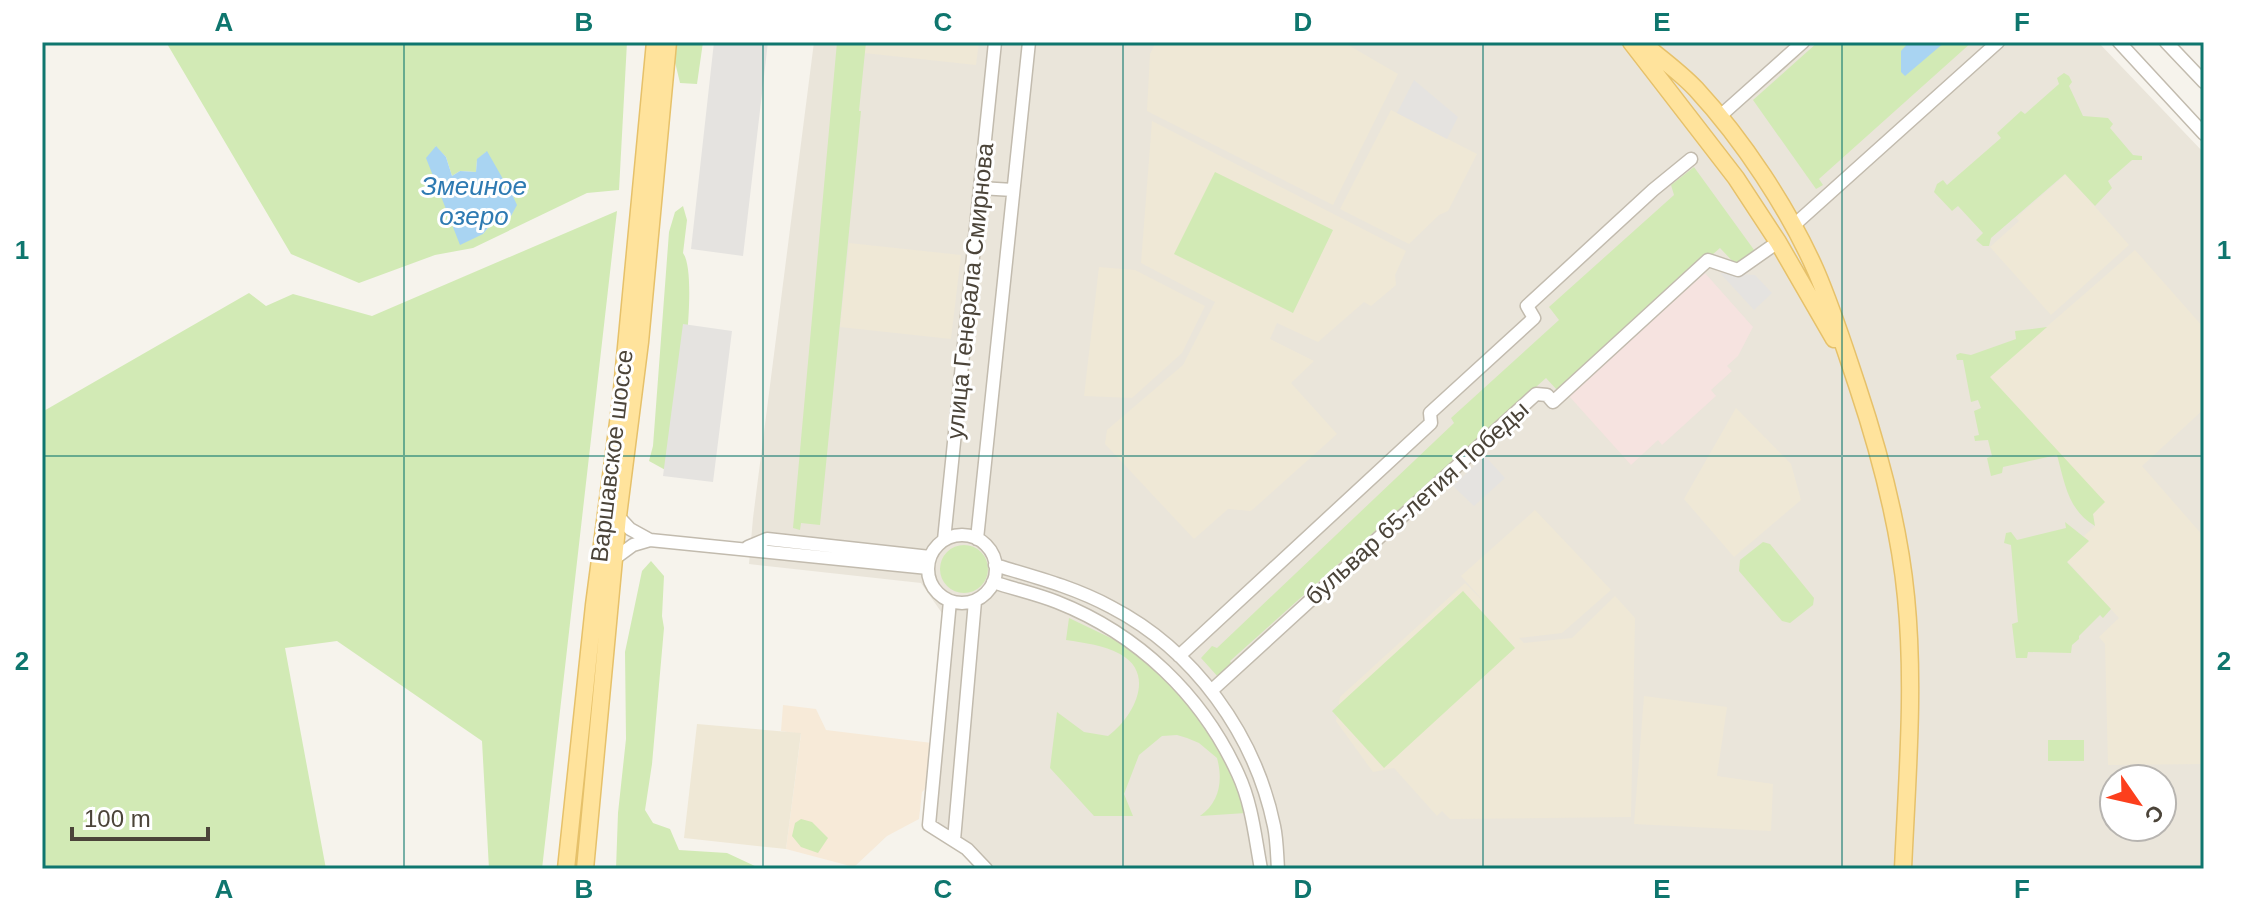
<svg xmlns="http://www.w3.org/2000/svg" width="2246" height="911" font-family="Arial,sans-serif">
  <rect width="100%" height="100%" fill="#f6f3ec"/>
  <path fill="#eae5da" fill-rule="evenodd" d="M814,42H2098L2204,153V869H979L973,860L923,826L944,616L921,583L749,564L753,518ZM2114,779H2162V827H2114Z"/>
  <path fill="#f7ead8" d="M783,705L816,709L826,730L932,743L927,787L922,792L919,819L887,836L854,867L786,849L801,734L781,731Z"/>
  <path fill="#efe8d6" d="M866,42H979L976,65L864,53Z
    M1156,42H1343L1398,74L1333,205L1147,111L1150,54Z
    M1391,110L1477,154L1448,211L1439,215L1409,244L1340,209Z
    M1152,121L1406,251L1395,275L1396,285L1371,306L1364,302L1318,342L1277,323L1270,339L1314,361L1291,383L1337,434L1251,511L1228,509L1194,539L1105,444L1107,430L1183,365L1215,302L1141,263Z
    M2066,174L2129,245L2051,315L1990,247L2019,221L2016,218Z
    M849,243L961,255L951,339L840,327Z
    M2135,250L2204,328V409L2142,466L2204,537V764L2108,765L2105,644L2099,637L2119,618L2067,561L2089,541L2084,536L2095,526L2093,514L2104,502L1989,377Z
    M1099,267L1135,270L1205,306L1182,353L1132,398L1084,396Z
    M1736,408L1791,464L1801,500L1734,557L1684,499Z
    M1535,510L1611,590L1562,633L1519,638L1524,643L1572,638L1615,596L1635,618L1631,817L1450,819L1442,811L1437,816L1394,768L1373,772L1336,721L1340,697L1465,583L1485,603L1461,576Z
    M1644,696L1727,707L1717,776L1773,784L1771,831L1634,824Z
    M697,724L801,733L786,849L684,838Z"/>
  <path fill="#f6e3e0" d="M1705,273L1753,327L1738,356L1727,366L1732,371L1711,390L1716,396L1662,445L1658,440L1631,465L1569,396Z"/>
  <path fill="#d2eab5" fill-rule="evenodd" d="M166,42H627L619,190L587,193L473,248L435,255L359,283L291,254ZM435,146L446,157L452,176L460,171L476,172L477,160L486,152L500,185L511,192L516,205L511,216L496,218L483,234Z
    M677,42H703L697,84L680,83L675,62Z
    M837,42H866L859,111H861L820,525L801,523L800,530L793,528Z
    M1818,42H1972L1819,179L1823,185L1816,189L1753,100Z
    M2064,73L2069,76L2072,82L2069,86L2083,116L2108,118L2113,124L2110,128L2133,155L2142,156V160H2132L2108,181L2112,188L2095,206L2065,174L1991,238L1989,246H1983L1976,240L1983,233L1958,206L1952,211L1934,192L1937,184L1943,180L1947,185L2001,138L1997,133L2021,111L2025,114L2059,84L2057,78Z
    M1694,167L1757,254L1740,269L1720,248L1557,390L1546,378L1230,661L1232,665L1219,678L1201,658L1212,646L1217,648L1454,423L1451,418L1559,320L1549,307L1674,195L1671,185Z
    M1215,172L1333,230L1293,313L1174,254Z
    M683,206L687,220L683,253C701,278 675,434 669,472L649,461L653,446L669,232L675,212Z
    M617,211L542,869H489L482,741L337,641L285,648L326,869H42V412L249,293L266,306L293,294L372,316Z
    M2047,327L1990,377L2105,502L2093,514L2095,526C2068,510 2065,484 2057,455L2003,467L2002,473L1991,476L1987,458L1992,456L1988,440L1975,441L1974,436L1979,435L1974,411L1981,408L1978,400L1971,402L1963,360H1957L1956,355L1960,353L1971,355L2016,339L2015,331Z
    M2065,522L2089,541L2067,562L2111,609L2103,618L2100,615L2079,636V639L2072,645L2071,653L2028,652L2027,658H2016L2012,624L2018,622L2011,545L2004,543L2006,533L2011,532L2017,540L2066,528Z
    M1763,542L1770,544L1814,598L1813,605L1790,623L1782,621L1739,571L1740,560Z
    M940 569a24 24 0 1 1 48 0a24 24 0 1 1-48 0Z
    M651,561L664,576L662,616L664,628L652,764L645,810L653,823L670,829L679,850L727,853L757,867L774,869H616L618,813L626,739L625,652L642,571Z
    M1463,591L1515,648L1384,768L1332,711Z
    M1069,618L1140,652L1185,696L1232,770L1246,813L1200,816C1220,802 1223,780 1217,758L1199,743L1187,738L1177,735L1162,736L1139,755L1124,794L1133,816H1094L1050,768L1057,712L1084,732L1108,736C1133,718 1157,674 1120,654C1104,645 1085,643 1066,640Z
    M2048,740H2084V761H2048Z
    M801,819L812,822L828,838L818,853L801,847L792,836L795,823Z"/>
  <path fill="#e5e3e0" d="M714,42H768L743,256L691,249Z
    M1414,80L1458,117L1447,139L1397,113Z
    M1720,273L1755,275L1772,293L1754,310Z
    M683,324L732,331L713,482L663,476Z
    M1485,456L1505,478L1474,506L1453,486Z"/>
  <path fill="#a9d4f2" d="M1909,42H1945L1905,76L1901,72V51Z
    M436,146L446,157L452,176L460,171L476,172L477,159L487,151L503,179L500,185L511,192L517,205L511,216L496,218L483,234L460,245L426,158Z"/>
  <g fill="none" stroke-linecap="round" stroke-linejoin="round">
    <defs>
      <path id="minor" d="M2119,42L2204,134
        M2166,42L2204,82
        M1719,117L1803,42
        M980,188L1013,190
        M1793,226L1998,42
        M618,516L630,529L650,540
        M928 569a34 34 0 1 1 68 0a34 34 0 1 1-68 0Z
        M977,539L1029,42
        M944,540L995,42
        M748,547L767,539L930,557
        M614,559L633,545L650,540L928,568
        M995,565C1035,577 1074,587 1111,607C1194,650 1255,734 1274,826C1277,840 1277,855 1278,869
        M993,582C1014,589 1037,594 1057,602C1138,634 1202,695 1238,774C1252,804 1255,837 1261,869
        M950,601L929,825L967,849L986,869
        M1179,656L1431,423L1430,413L1534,318L1527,306L1653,190L1691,159
        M1211,691L1536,394L1547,395L1553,402L1708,260L1738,270L1778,242
        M954,840L975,601"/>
      <path id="major" d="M1631,42L1736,178L1778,242L1834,339
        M1641,42C1659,57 1680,72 1696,89C1743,140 1788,208 1816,271C1832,308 1844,346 1857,385C1880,454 1899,524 1906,597C1915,687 1907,779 1903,869
        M566,869L594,605L621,400L655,42
        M585,869L618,516L640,342L668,42"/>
    </defs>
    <use href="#minor" stroke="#c2bbae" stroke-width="15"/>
    <use href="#major" stroke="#e6c16a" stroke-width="19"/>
    <use href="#minor" stroke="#fff" stroke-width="12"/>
    <use href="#major" stroke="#ffe39c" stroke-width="16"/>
  </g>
  <path fill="none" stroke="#0f766e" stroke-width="2" stroke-opacity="0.55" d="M404,42V869M763,42V869M1123,42V869M1483,42V869M1842,42V869M42,456H2204"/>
  <g text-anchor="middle" stroke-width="6" stroke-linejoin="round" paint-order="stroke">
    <g font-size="24" fill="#4b4439" stroke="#fff">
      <text transform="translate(970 291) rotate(-84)" y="8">улица Генерала Смирнова</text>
      <text transform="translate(612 456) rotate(-83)" y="8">Варшавское шоссе</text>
      <text transform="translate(1417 503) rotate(-42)" y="8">бульвар 65-летия Победы</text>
    </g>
    <g font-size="26" font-style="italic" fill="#2e7ab2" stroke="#fff">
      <text x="474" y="195">Змеиное<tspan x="474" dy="30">озеро</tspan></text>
    </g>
  </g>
  <rect width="2246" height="911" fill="none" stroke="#ffffff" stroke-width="88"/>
  <g transform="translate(2138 803) rotate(124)"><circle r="38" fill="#ffffff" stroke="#b7b4b0" stroke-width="2"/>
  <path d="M0-6L14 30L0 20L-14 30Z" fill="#fc3f1d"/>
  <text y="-12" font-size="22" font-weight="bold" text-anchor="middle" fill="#4b4439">С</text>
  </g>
  <path d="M72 827v12h136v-12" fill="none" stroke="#4b4439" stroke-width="4"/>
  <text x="84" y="827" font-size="24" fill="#4b4439" stroke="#ffffff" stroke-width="6" paint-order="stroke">100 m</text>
  <rect x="44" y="44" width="2158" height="823" fill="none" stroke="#0f766e" stroke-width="3"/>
  <g font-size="26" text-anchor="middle" font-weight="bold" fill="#0f766e">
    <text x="224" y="31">A</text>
    <text x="584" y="31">B</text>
    <text x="943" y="31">C</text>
    <text x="1303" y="31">D</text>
    <text x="1662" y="31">E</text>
    <text x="2022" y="31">F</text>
    <text x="22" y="259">1</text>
    <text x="2224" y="259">1</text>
    <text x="22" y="670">2</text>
    <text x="2224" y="670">2</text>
    <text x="224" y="898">A</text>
    <text x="584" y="898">B</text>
    <text x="943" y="898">C</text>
    <text x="1303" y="898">D</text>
    <text x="1662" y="898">E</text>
    <text x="2022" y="898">F</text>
  </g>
</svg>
